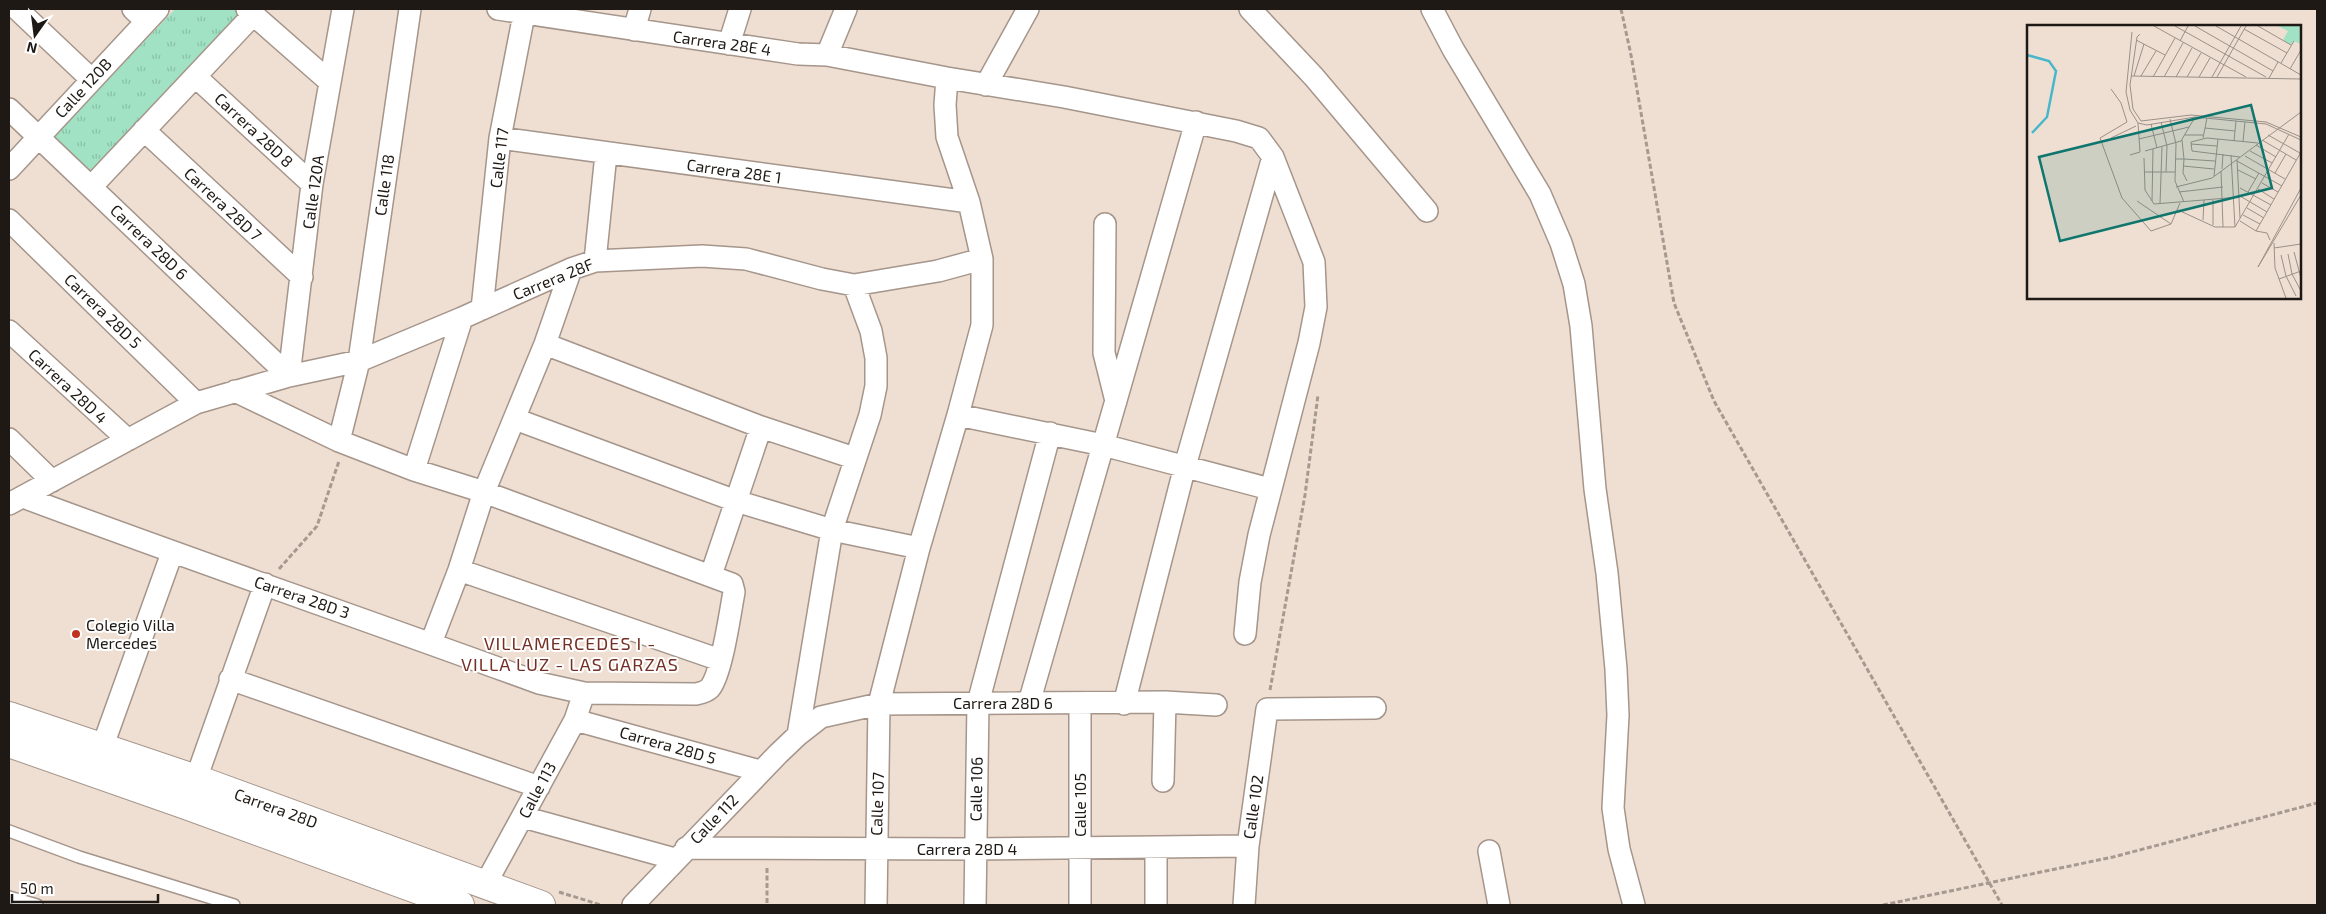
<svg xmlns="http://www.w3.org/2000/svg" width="2326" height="914" font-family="'Exo 2',sans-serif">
  <defs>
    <pattern id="park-tufts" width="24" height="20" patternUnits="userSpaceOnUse" patternTransform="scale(1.25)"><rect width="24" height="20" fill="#a0e2c3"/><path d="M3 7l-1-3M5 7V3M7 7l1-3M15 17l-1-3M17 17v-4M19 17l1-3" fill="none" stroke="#89c1a7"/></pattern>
  </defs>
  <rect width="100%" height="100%" fill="#efdfd3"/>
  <path fill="url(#park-tufts)" d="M175,9H235L246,19L86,186L52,139Z"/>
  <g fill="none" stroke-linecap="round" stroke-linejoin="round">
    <defs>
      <path id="service" d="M9,831L79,857L234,905
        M9,897L37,905"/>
      <path id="minor" d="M17,9L91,79
        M133,9L146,21
        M247,9L330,82
        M498,9L798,54L827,55L947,78L1064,97L1236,131L1259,138L1273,157L1314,262L1316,307L1309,343L1259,535L1250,582L1245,634
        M1250,9L1314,77L1427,211
        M1432,9L1453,49L1540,194L1561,243L1574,284L1581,326L1595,489L1607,573L1616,669L1618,715L1613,808L1619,849L1634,905
        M634,30L640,9
        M729,44L740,9
        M827,55L846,9
        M196,77L312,184
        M986,85L1028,9
        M9,109L289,376
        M144,130L302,277
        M500,138L969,202
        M9,169L158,9
        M91,187L253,15
        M9,220L196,403
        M1105,224L1104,353L1116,401
        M595,261L606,154
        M482,309L500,138L525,9
        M9,331L128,440
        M545,344L761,427L854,458
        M289,376L312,184L343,9
        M958,415L1103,445L1270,489
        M515,419L736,501L832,530L870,415L876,386V358L871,331L854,285
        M9,439L52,481
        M339,441L359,361L410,9
        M414,470L462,318
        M23,497C194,561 367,620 539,683L584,693L696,694C701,693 706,692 710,688C722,673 730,613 734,592L732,584L484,492L414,470L339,441L235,391
        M9,504L196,403L289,376L359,361L462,318L571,269L595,261L702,256L746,259L822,279L854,285L938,271L982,259
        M459,570L720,660
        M711,575L761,427
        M431,643L459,570L484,492L545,344L571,269
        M230,679L539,787
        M1029,703L1196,122
        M1080,704V905
        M1124,704L1185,466L1273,157
        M575,720L760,771
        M798,735L832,530L919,548
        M102,748L172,553
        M196,779L265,584
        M1163,781L1165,702
        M523,817L675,859
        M1156,847V905
        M686,848L975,849L1248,846
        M1489,851L1499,905
        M485,885L575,720L584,693
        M633,905L778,754L798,735L821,717L879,704L1165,702L1216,705
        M876,905L879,704L919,548L958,415L982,325V259L969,202L947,137L945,105L947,78
        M975,905L978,703L1050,433
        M1244,905L1248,846L1267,709L1375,708"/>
      <path id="tertiary" d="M9,716L196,779L541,905
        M9,743L186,805L460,905"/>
    </defs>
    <use href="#service" stroke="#a5958a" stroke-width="14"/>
    <use href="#minor" stroke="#a5958a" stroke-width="24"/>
    <use href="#tertiary" stroke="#a5958a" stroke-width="30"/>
    <path stroke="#a69990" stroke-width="3" stroke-dasharray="5 2.5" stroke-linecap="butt" d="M1621,9L1631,55L1674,303L1714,401L2002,905
      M279,569L317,526L339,461
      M1270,690L1305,495L1318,395
      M767,868V905
      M559,892L601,905
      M1883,905L2113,857L2317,803"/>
    <use href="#service" stroke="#fff" stroke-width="11"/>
    <use href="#minor" stroke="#fff" stroke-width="21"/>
    <use href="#tertiary" stroke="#fff" stroke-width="28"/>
  </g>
  <circle fill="#bf321f" stroke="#fff" stroke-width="2" cx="76" cy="634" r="5"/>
  <g text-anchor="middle" stroke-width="4" stroke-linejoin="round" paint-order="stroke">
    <g font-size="16" fill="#1e1914" stroke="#fff">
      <text transform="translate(722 43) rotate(8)" y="6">Carrera 28E 4</text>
      <text transform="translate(83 88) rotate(-47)" y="6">Calle 120B</text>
      <text transform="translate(254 130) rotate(43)" y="6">Carrera 28D 8</text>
      <text transform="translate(499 158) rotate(-83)" y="6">Calle 117</text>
      <text transform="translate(734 171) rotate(8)" y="6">Carrera 28E 1</text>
      <text transform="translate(384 185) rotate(-82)" y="6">Calle 118</text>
      <text transform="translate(313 192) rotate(-82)" y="6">Calle 120A</text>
      <text transform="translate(223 204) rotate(43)" y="6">Carrera 28D 7</text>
      <text transform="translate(149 242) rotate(44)" y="6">Carrera 28D 6</text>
      <text transform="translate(553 279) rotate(-22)" y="6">Carrera 28F</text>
      <text transform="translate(103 311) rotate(44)" y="6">Carrera 28D 5</text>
      <text transform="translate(68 386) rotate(43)" y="6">Carrera 28D 4</text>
      <text transform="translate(302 597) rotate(19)" y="6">Carrera 28D 3</text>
      <text x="1003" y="709">Carrera 28D 6</text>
      <text transform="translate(668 745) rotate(16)" y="6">Carrera 28D 5</text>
      <text transform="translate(976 789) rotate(-89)" y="6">Calle 106</text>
      <text transform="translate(537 790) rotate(-62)" y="6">Calle 113</text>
      <text transform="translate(877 804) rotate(-88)" y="6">Calle 107</text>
      <text transform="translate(1080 805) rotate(-90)" y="6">Calle 105</text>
      <text transform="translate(1253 807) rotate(-82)" y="6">Calle 102</text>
      <text transform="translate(276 808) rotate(20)" y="6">Carrera 28D</text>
      <text transform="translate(714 819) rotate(-46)" y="6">Calle 112</text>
      <text x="967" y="855">Carrera 28D 4</text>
    </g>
    <g font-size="16" fill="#1e1914" stroke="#fff" text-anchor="start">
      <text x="86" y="631">Colegio Villa<tspan x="86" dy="18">Mercedes</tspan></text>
    </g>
    <g font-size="18" letter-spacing="1" fill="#742f24" stroke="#fff">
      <text x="570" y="650">VILLAMERCEDES I -<tspan x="570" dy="21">VILLA LUZ - LAS GARZAS</tspan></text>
    </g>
  </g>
  <g transform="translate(2027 25)">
    <rect width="274" height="274" fill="#efdfd3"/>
    <path d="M251,1H274V19L267,16L264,20L256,15L261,6Z" fill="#a0e2c3"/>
    <path fill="none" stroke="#49b7cb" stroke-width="2.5" d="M0,30L22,36L29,46L20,92L5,108"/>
    <path fill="none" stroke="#9b9087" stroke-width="1" d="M127,1L219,52M148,1L239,52M168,1L246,46M189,1L274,50M231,1L264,20M217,4L260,28M105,7L99,67L103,85L111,98M113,9L110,12L103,60L106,84L114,96L164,90L239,97L274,112M109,15L138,30M153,16L161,1M254,38L267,16M263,44L274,25M104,51L274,54M107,51L117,19M114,51L129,26M126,52L148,13M137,52L156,18M149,52L165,23M160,52L174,28M172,52L183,33M185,52L214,1M190,52L219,1M242,53L251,37M84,64L94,78L100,97L73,113L95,173L124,206L144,199M143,94L149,119L148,156L157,177M134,97L140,121L139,147M111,98L120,100L168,92L239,99L274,115M124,99L130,123M178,103L208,106M158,110H176M241,110L273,128M84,113L109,101M176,113L180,93M112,114L162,102M235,115L269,135M207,116L209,96M216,116L218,97M164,119L190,121M229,120L249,132M118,126L154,116L168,92M223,126L245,138M103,130L113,127L111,98M204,130L208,202M218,131L258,154M213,132L165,126L164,117L180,113L231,118M117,133L118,165L127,179L213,172M149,134H157L155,115M210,135L213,193M210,136L255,161M156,141L187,144M195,144L196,129M211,145L229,154M194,146L196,202M118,147H148M248,148L259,129M187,151L191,114M160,156L156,148L157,134L188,136M235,158L251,167M149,162L185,153L274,87M213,163L244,180M274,163L231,242L274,170M231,164L247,174M152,167L196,162M221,167L232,148M213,171L240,187M110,176L144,199L153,178M125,176L126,124M133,179L135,122M220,183L237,193M151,185L188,202H208L262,109M216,190L233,199M176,195L177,175M213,196L229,206M186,200V175M243,215L240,208L229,206L274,127M247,218L248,243L259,273M247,223L274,219M267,227L274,253M261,229L265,249L274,266M254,230L259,251L269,271M252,254L274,246"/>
    <path fill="#0f766e" fill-opacity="0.15" stroke="#0f766e" stroke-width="2.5" d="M224,80L245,163L33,216L12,132Z"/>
    <rect width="274" height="274" fill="none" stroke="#1e1914" stroke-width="2.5"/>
  </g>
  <rect width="2326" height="914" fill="none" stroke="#1e1914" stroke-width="20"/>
  <g transform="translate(35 35) rotate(194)" stroke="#ffffff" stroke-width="4" paint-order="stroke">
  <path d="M0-4L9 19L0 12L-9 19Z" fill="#1e1914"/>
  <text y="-8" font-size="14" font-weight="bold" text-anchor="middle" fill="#1e1914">N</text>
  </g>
  <path d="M12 894v8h146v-8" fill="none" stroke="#1e1914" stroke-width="2.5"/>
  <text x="20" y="894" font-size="15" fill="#1e1914" stroke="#ffffff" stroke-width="4" paint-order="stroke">50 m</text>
</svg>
